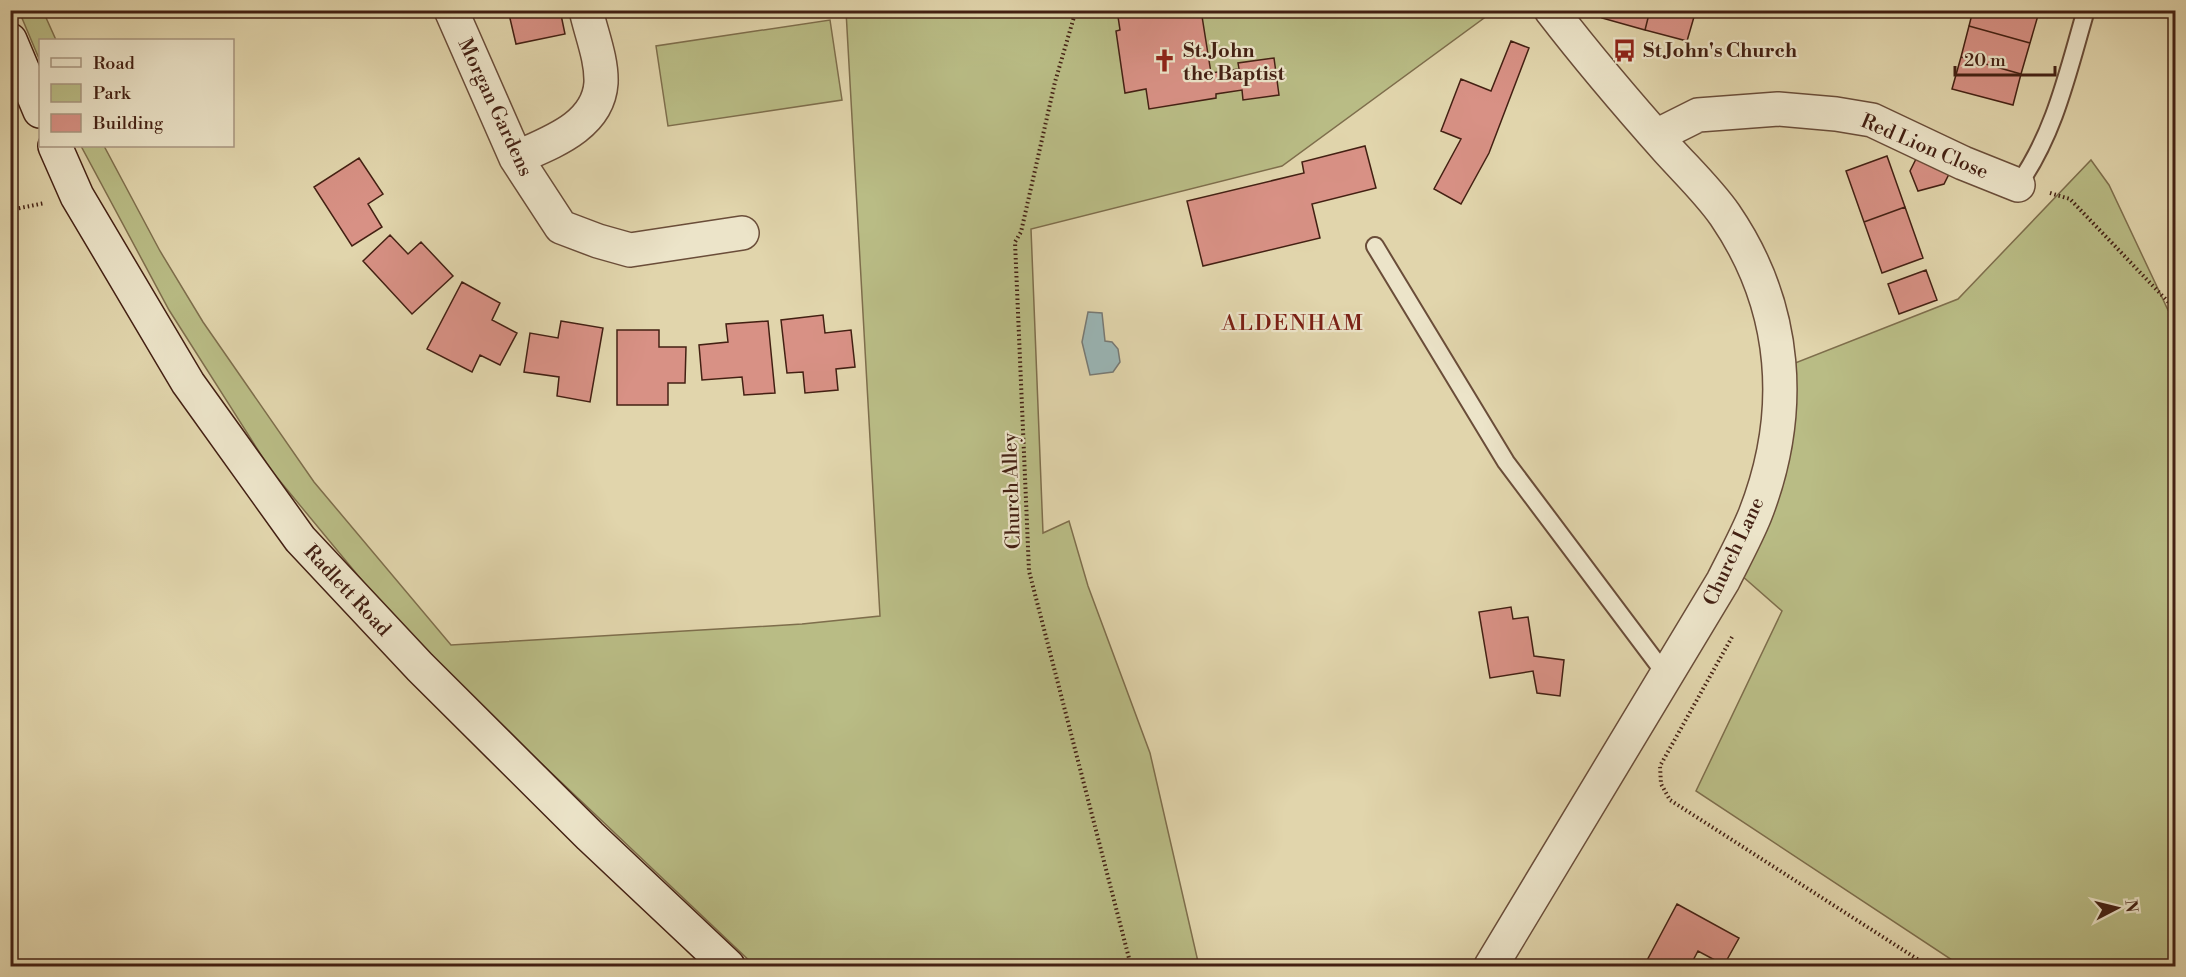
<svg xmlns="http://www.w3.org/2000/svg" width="2186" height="977" font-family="'Libre Bodoni',serif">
  <rect width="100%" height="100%" fill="#e1d5ac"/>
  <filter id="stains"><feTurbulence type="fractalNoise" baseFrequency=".00333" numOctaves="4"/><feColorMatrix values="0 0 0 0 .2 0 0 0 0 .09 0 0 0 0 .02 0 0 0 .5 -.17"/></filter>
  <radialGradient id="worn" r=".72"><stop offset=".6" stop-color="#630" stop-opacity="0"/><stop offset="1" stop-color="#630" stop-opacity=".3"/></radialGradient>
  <path fill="#b9bc85" stroke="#7e6e4c" stroke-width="1.5" d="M19,11H43L56,40H40V61Z
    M846,11L1495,10L1282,166L1031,229L1043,533L1069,521L1088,586L1150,753L1199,966H755L464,690L365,584L270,469L169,310L81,146H104L160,251L203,322L314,482L451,645L802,624L880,616Z
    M830,20L842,100L668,126L656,46Z
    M2091,160L2109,185L2168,310L2175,318V966H1961L1696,791L1782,611L1741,575L1790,365L1958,299Z"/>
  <path fill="#9ab6b6" stroke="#777a75" stroke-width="1.5" d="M1088,312L1102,313L1105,341L1112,342L1118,349L1120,362L1113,372L1090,375L1082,342Z"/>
  <path fill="#d89185" stroke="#432013" stroke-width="1.5" d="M508,10H560L565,34L516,44Z
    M1117,10H1201L1211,73L1239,69L1238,63L1274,58L1279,95L1243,100L1242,90L1216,94V98L1149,109L1146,89L1125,93L1116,31L1120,30Z
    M1604,10H1650L1645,30L1602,18Z
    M1650,10H1696L1687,41L1645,30Z
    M1973,10L2039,12L2030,43L1969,26Z
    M1969,26L2030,43L2021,74L1961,57Z
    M1511,41L1529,48L1489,153L1461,204L1434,189L1461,139L1441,131L1461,79L1491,91Z
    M1961,57L2021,74L2013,105L1952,89Z
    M1365,146L1376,188L1312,204L1320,238L1203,266L1187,201L1304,173L1302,162Z
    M1887,156L1905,207L1864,222L1846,171Z
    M1917,157L1950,172L1944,184L1918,191L1910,171Z
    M359,158L383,194L368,204L382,227L352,246L314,187Z
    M1905,207L1923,258L1882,273L1864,222Z
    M390,235L408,254L421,242L453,276L412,314L363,261Z
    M1926,270L1937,300L1899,314L1888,284Z
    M462,282L500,303L492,320L517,333L500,365L480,355L472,372L427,349Z
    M823,315L825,333L851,330L855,367L836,369L838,390L805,393L803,372L787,373L781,320Z
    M561,321L603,328L590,402L557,396L559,377L524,372L530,333L558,338Z
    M768,321L775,393L744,395L742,377L702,380L699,345L728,342L726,324Z
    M617,330H659V347H686L685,383H668V405H617Z
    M1511,607L1513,619L1528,617L1534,656L1564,660L1560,696L1537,693L1533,671L1490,678L1479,612Z
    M1677,904L1739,938L1724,965L1698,951L1690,966H1644Z"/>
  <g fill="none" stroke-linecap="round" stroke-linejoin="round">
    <defs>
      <path id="lane" d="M2018,185C2055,133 2068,71 2086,10
        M1375,246L1506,462L1666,675"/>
      <path id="street" d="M451,10L516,158L561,227L598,241L630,250L742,233
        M1656,136L1698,115L1778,109L1836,114L1872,120L1963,163L2018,185
        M516,158C549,143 598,127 601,83C602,59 591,33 586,10
        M1491,966L1723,581C1734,559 1746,537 1755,515C1795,413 1788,307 1725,215C1709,192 1687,171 1668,150C1628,105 1588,58 1551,10"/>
      <path id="secondary" d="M10,40L40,111
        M55,146L77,196L188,383L300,539L420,667L590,836L728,966"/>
    </defs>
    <use href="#lane" stroke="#6a4d39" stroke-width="20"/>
    <use href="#street" stroke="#6a4d39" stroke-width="36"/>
    <use href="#secondary" stroke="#432013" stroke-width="36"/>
    <path stroke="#432013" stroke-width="4" stroke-dasharray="1.5 3" stroke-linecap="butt" d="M1076,10L1055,82L1021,232L1015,242L1029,571L1131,966
      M2050,193L2070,199L2176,310
      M10,210L45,203
      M1732,637L1660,766L1661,784L1670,800L1928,966"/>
    <use href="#lane" stroke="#ece4c9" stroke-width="16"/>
    <use href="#street" stroke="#ece4c9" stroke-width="33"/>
    <use href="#secondary" stroke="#ece4c9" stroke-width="33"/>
  </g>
  <defs>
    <symbol id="bus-bare" viewBox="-9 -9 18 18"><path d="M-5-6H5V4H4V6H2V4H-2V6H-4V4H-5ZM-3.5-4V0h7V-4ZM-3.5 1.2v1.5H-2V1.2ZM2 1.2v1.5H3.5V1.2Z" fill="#8f2418" stroke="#ece4c9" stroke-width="2.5" paint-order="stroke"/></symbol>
    <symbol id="church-bare" viewBox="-9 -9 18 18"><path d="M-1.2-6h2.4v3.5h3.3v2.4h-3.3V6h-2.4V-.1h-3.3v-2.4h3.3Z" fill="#8f2418" stroke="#ece4c9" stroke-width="2.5" paint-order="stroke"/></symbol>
  </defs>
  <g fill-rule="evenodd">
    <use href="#bus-bare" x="1608" y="34" width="33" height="33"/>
    <use href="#church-bare" x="1148" y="44" width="33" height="33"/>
  </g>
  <g text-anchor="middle" stroke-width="4.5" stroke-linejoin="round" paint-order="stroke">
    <g font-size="20" font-weight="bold" fill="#432013" stroke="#ece4c9" text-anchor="start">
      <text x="1183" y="57">St. John<tspan x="1183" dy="23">the Baptist</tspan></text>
      <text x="1643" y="57">St John's Church</text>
    </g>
    <g font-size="20" fill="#432013" stroke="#ece4c9">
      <text transform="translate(496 107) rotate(65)" y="7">Morgan Gardens</text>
      <text transform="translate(1925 146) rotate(23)" y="7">Red Lion Close</text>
      <text transform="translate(1011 491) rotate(-92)" y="7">Church Alley</text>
      <text transform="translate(1733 551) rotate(-65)" y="7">Church Lane</text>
      <text transform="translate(348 590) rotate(47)" y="7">Radlett Road</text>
    </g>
    <g font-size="22" letter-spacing="1.5" fill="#7a1f14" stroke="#ece4c9">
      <text x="1293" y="330">ALDENHAM</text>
    </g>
  </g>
  <rect width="2186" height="977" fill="none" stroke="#e1d5ac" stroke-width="36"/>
  <rect x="12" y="12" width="2162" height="953" fill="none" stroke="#432013" stroke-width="3"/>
  <rect x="18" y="18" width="2150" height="941" fill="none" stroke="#432013" stroke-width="1.5"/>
  <rect x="39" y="39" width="195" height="108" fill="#ece4c9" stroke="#a89680" stroke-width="1.5"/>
  <rect x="51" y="58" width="30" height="9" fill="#ece4c9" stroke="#a89680" stroke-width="1.5"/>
  <text x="93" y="69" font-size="18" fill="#432013">Road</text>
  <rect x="51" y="84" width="30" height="18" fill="#b9bc85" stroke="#a89680" stroke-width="1.5"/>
  <text x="93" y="99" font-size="18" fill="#432013">Park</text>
  <rect x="51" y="114" width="30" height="18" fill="#d89185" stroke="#a89680" stroke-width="1.5"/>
  <text x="93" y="129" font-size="18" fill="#432013">Building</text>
  <g transform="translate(2117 908) rotate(83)" stroke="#ece4c9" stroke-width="4.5" paint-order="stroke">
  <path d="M0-4.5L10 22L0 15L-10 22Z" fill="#432013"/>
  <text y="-9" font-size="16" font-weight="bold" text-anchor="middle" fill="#432013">N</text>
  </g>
  <path d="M1955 66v9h100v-9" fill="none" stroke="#432013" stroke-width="3"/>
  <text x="1964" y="66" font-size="18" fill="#432013" stroke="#ece4c9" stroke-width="4.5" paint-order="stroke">20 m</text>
  <rect width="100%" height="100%" filter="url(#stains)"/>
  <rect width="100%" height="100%" fill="url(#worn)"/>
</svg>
